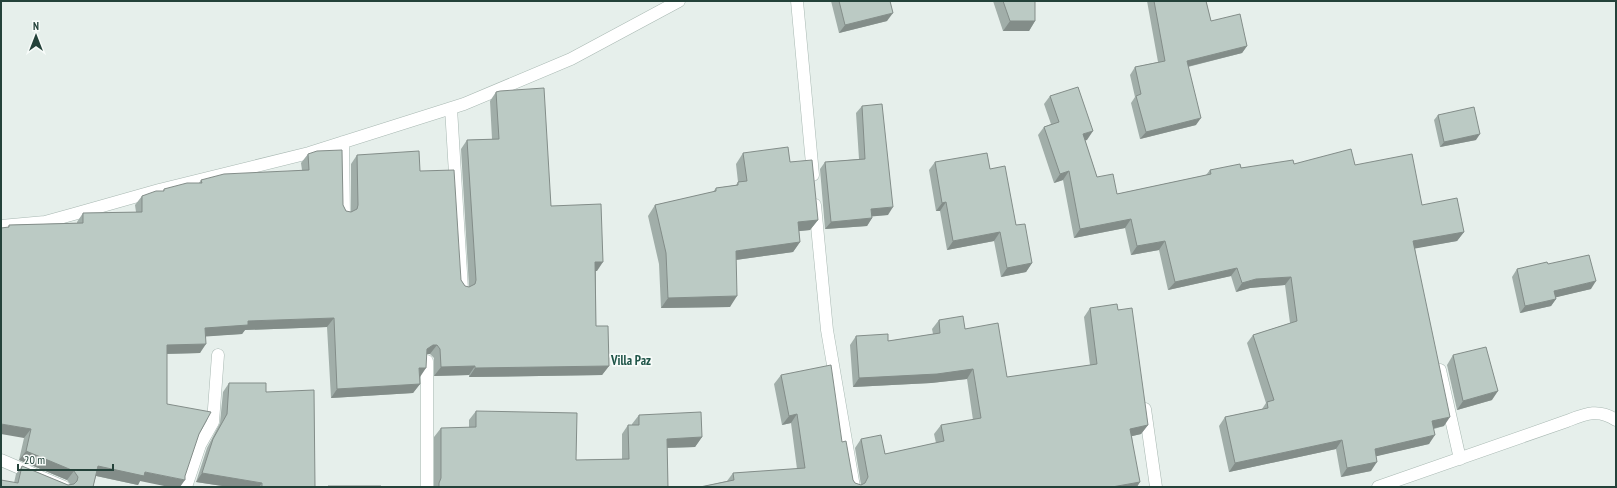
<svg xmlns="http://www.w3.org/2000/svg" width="1617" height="488" font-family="'PT Sans Narrow',sans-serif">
  <rect width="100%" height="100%" fill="#e6efeb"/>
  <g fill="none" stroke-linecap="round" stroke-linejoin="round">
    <defs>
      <path id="minor" d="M797,1L813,175
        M451,108L462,289
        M343,142L344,214
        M815,205L827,330L854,487
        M1,226L45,222L74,214L159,190L309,153L464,104L571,59L679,1
        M1440,370L1460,459
        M1145,409L1156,487
        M1,460L64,487
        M186,487L200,445L213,422L218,355
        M427,487V361
        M1378,487L1567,421C1585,414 1598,408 1616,420"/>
    </defs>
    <use href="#minor" stroke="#a8b8b2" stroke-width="13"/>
    <use href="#minor" stroke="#fff" stroke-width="12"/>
  </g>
  <path fill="#a1aea9" d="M831,1H890L887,21L839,33Z
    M993,1H1035V21L1029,31H1003Z
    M1147,1H1206L1211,21L1247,46L1242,53L1188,67L1196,125L1140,139L1131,103L1135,97L1130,75L1135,67L1158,62Z
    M496,92L551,206L597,271H596V326L609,366L602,375L469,377V375L434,376V358L430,354H427L419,377L420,384L413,393L331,398L327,327L245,330L242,334L206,336L200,353L167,354L140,481L138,485L96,476L93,487H1L14,483L16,474L22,466L68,485H71L67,480L19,460L24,438L8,227L9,225L77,223V222L83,213L136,212L135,205L142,196L163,191L164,189L199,183L201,180L302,170L301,163L308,154L343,205L346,211L351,212V164L357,155L420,171L461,280L465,286L469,287L461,149L467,140L492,139L490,101Z
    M1050,96L1087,140H1085L1097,177L1117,194L1206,175L1210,170L1294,164L1355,165L1422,205L1464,232L1457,241L1415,248L1444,426L1434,429L1429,444L1376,456L1371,471L1341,477L1336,449L1229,472L1219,426L1225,417L1262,409L1266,403L1247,343L1253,335L1290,323L1285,285L1250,288L1236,292L1231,276L1168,290L1159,250L1131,255L1125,228L1074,238L1063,180L1054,183L1038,135L1044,127L1051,124L1044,104Z
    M862,106L888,215L872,216V218L867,226L825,229L820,169L825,162L859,159L856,113Z
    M1438,115L1476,140L1440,147L1434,120Z
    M743,153L790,162L818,220L810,230L799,231L800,242L793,252L736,260L730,307L661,308L659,264L648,216L655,205L713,192L716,188L736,185L738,182L736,164Z
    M935,162L990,169L1016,225L1032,263L1026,272L1001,277L994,241L947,250L940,211H936L929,170Z
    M1548,264L1591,289L1556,297V299L1551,306L1520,313L1512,277L1517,269Z
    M1090,308L1118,310L1148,425L1141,434L1132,436L1137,487H700L727,481L733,473L797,469L791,423L782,425L774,384L781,375L842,442L853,480L855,483L861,485L855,448L861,439L885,454L936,443L934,434L941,425L973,420L967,379L931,383L853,387L850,345L856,336L888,341L933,334L932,329L939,320L965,329L1007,377L1090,365L1084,317Z
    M1453,355L1492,400L1457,410L1447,365Z
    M229,383L266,392L315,487H229L196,482L207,448L220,423L223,392Z
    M476,411L576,460L622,459V434L628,425H632V424L639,415L702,437L695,447L667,448L668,487H434V437L441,428H469V420Z"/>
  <path fill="#838d89" d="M893,13L887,21L839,33L845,25Z
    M1010,21H1035L1029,31H1003Z
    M1247,46L1242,53L1182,68L1187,61Z
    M1201,118L1196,125L1140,139L1146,132Z
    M1093,131L1087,140L1077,143L1083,134Z
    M1480,134L1476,140L1440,147L1444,142Z
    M1069,171L1063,180L1054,183L1060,174Z
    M946,202L940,211H936L942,203Z
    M893,207L888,215L866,217L871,209Z
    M872,218L867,226L825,229L831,222Z
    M1131,219L1125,228L1074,238L1080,229Z
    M818,220L810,230L790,232L798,222Z
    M1000,232L994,241L947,250L953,241Z
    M1464,232L1457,241L1407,250L1413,241Z
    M1165,241L1159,250L1131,255L1137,246Z
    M800,242L793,252L728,261L736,251Z
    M595,262H603L597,271H589Z
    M1032,263L1026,272L1001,277L1007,268Z
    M1237,268L1231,276L1168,290L1175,282Z
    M1291,277L1285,285L1250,288L1236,292L1242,283L1256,279Z
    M1596,281L1591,289L1549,299L1554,291Z
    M737,296L730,307L661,308L668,298Z
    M1556,299L1551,306L1520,313L1525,306Z
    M334,318L327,327L245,330L242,334L199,337L205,328L248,321Z
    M206,344L200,353L161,354L167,345Z
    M433,345H437L430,354H427V349Z
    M475,366L469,375L434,376L441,367Z
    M609,366L602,375L469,377L475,368Z
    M419,368H426L420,377Z
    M973,369L967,379L931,383L853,387L859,378Z
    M420,384L413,393L331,398L337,389Z
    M1498,391L1492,400L1457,410L1463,401Z
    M797,414L791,423L782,425L789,416Z
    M1450,417L1444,426L1426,430L1432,421Z
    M1,424L31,429L24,438L1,434Z
    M1148,425L1141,434L1124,438L1130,429Z
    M1435,435L1429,444L1369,458L1375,449Z
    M702,437L695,447L661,448L667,439Z
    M1342,440L1336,449L1229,472L1235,463Z
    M26,451L74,471L67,480L19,460Z
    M1377,462L1371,471L1341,477L1347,468Z
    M98,466L145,472L185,480L180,487H169L140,481L138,485L92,475Z
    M202,473L262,483L259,487H229L196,482Z
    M1140,482L1137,487H1112Z"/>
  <path fill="#bbcac4" stroke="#838d89" d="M839,1H890L893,13L845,25Z
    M1003,1H1035V21H1010Z
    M1154,1H1206L1211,21L1240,14L1247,46L1187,61L1201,118L1146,132L1136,96L1141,94L1135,67L1165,61Z
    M1078,87L1093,131L1083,134L1097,177L1113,174L1117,194L1211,174L1210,170L1240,164L1241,168L1293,160L1294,164L1351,149L1355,165L1412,154L1422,205L1457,198L1464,232L1413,241L1450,417L1432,421L1435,435L1375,449L1377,462L1347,468L1342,440L1235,463L1225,417L1268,408L1267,402L1274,400L1253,335L1297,321L1291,277L1256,279L1242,283L1237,268L1175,282L1165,241L1137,246L1131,219L1080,229L1069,171L1060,174L1044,127L1059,122L1050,96Z
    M544,88L551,206L601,204L603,262H595L596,326H608L609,366L475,368V366L441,367L440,349L437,345H433L427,349L426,368H419L420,384L337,389L334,318L248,321V325L205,328L206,344L167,345V404L211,412L199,434L185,476V480L145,472L144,476L98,466L93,487H1V480L18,483L22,466L68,485L74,484L77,481L78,477L74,471L26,451L31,429L1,424V228L9,227V225L83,223V213L142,212V196L156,191H164V189L187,183H202L201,180L224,174L309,170L308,154L317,151L342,150L343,205L346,211L351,212L357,209L358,205L357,155L419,151L420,171L454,170L461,280L465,286L469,287L475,284L476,280L467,140L499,139L496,92L500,91Z
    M882,104L893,207L871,209L872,218L831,222L825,162L865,159L862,106Z
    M1474,107L1480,134L1444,142L1438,115Z
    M788,147L790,162L812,160L818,220L798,222L800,242L736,251L737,296L668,298L666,253L655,205L716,191V188L738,185V182L747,181L743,153Z
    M987,153L990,169L1005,166L1016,225L1025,224L1032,263L1007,268L1000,232L953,241L946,202L942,203L935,162Z
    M1589,255L1596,281L1554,291L1556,299L1525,306L1517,269L1547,262L1548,264Z
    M1117,304L1118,310L1132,308L1148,425L1130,429L1140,482L1112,487H700L734,480L733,473L805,468L797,414L789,416L781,375L831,365L842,442L846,441L853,480L855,483L861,485L865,483L868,477L861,439L881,435L885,454L944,441L941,425L981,418L973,369L937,374L859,378L856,336L888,334V341L940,333L939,320L963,316L965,329L998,323L1007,377L1097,364L1090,308Z
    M1486,347L1498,391L1463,401L1453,355Z
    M229,383H266V392L314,390L315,487H262V483L202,473L213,439L227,414Z
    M476,411L577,413L576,460L629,459L628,425H639V415L701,412L702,437L667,439L668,487H439V483L441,478V428L476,427Z
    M328,486H381V487H328Z"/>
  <g text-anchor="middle" stroke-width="3.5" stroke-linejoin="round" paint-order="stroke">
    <g font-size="13" font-weight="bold" fill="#1f5548" stroke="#f7fbf9">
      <text x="631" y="365">Villa Paz</text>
    </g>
  </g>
  <rect width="1617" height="488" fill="none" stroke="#24423a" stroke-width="4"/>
  <g transform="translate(36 36)" stroke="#f7fbf9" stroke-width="3" paint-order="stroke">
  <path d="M0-3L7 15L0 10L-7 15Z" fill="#24423a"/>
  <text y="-6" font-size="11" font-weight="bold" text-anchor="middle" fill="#24423a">N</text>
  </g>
  <path d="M18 464v6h95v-6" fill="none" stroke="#24423a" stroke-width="2"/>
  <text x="24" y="464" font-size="12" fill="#24423a" stroke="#f7fbf9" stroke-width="3" paint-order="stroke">20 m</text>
</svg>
